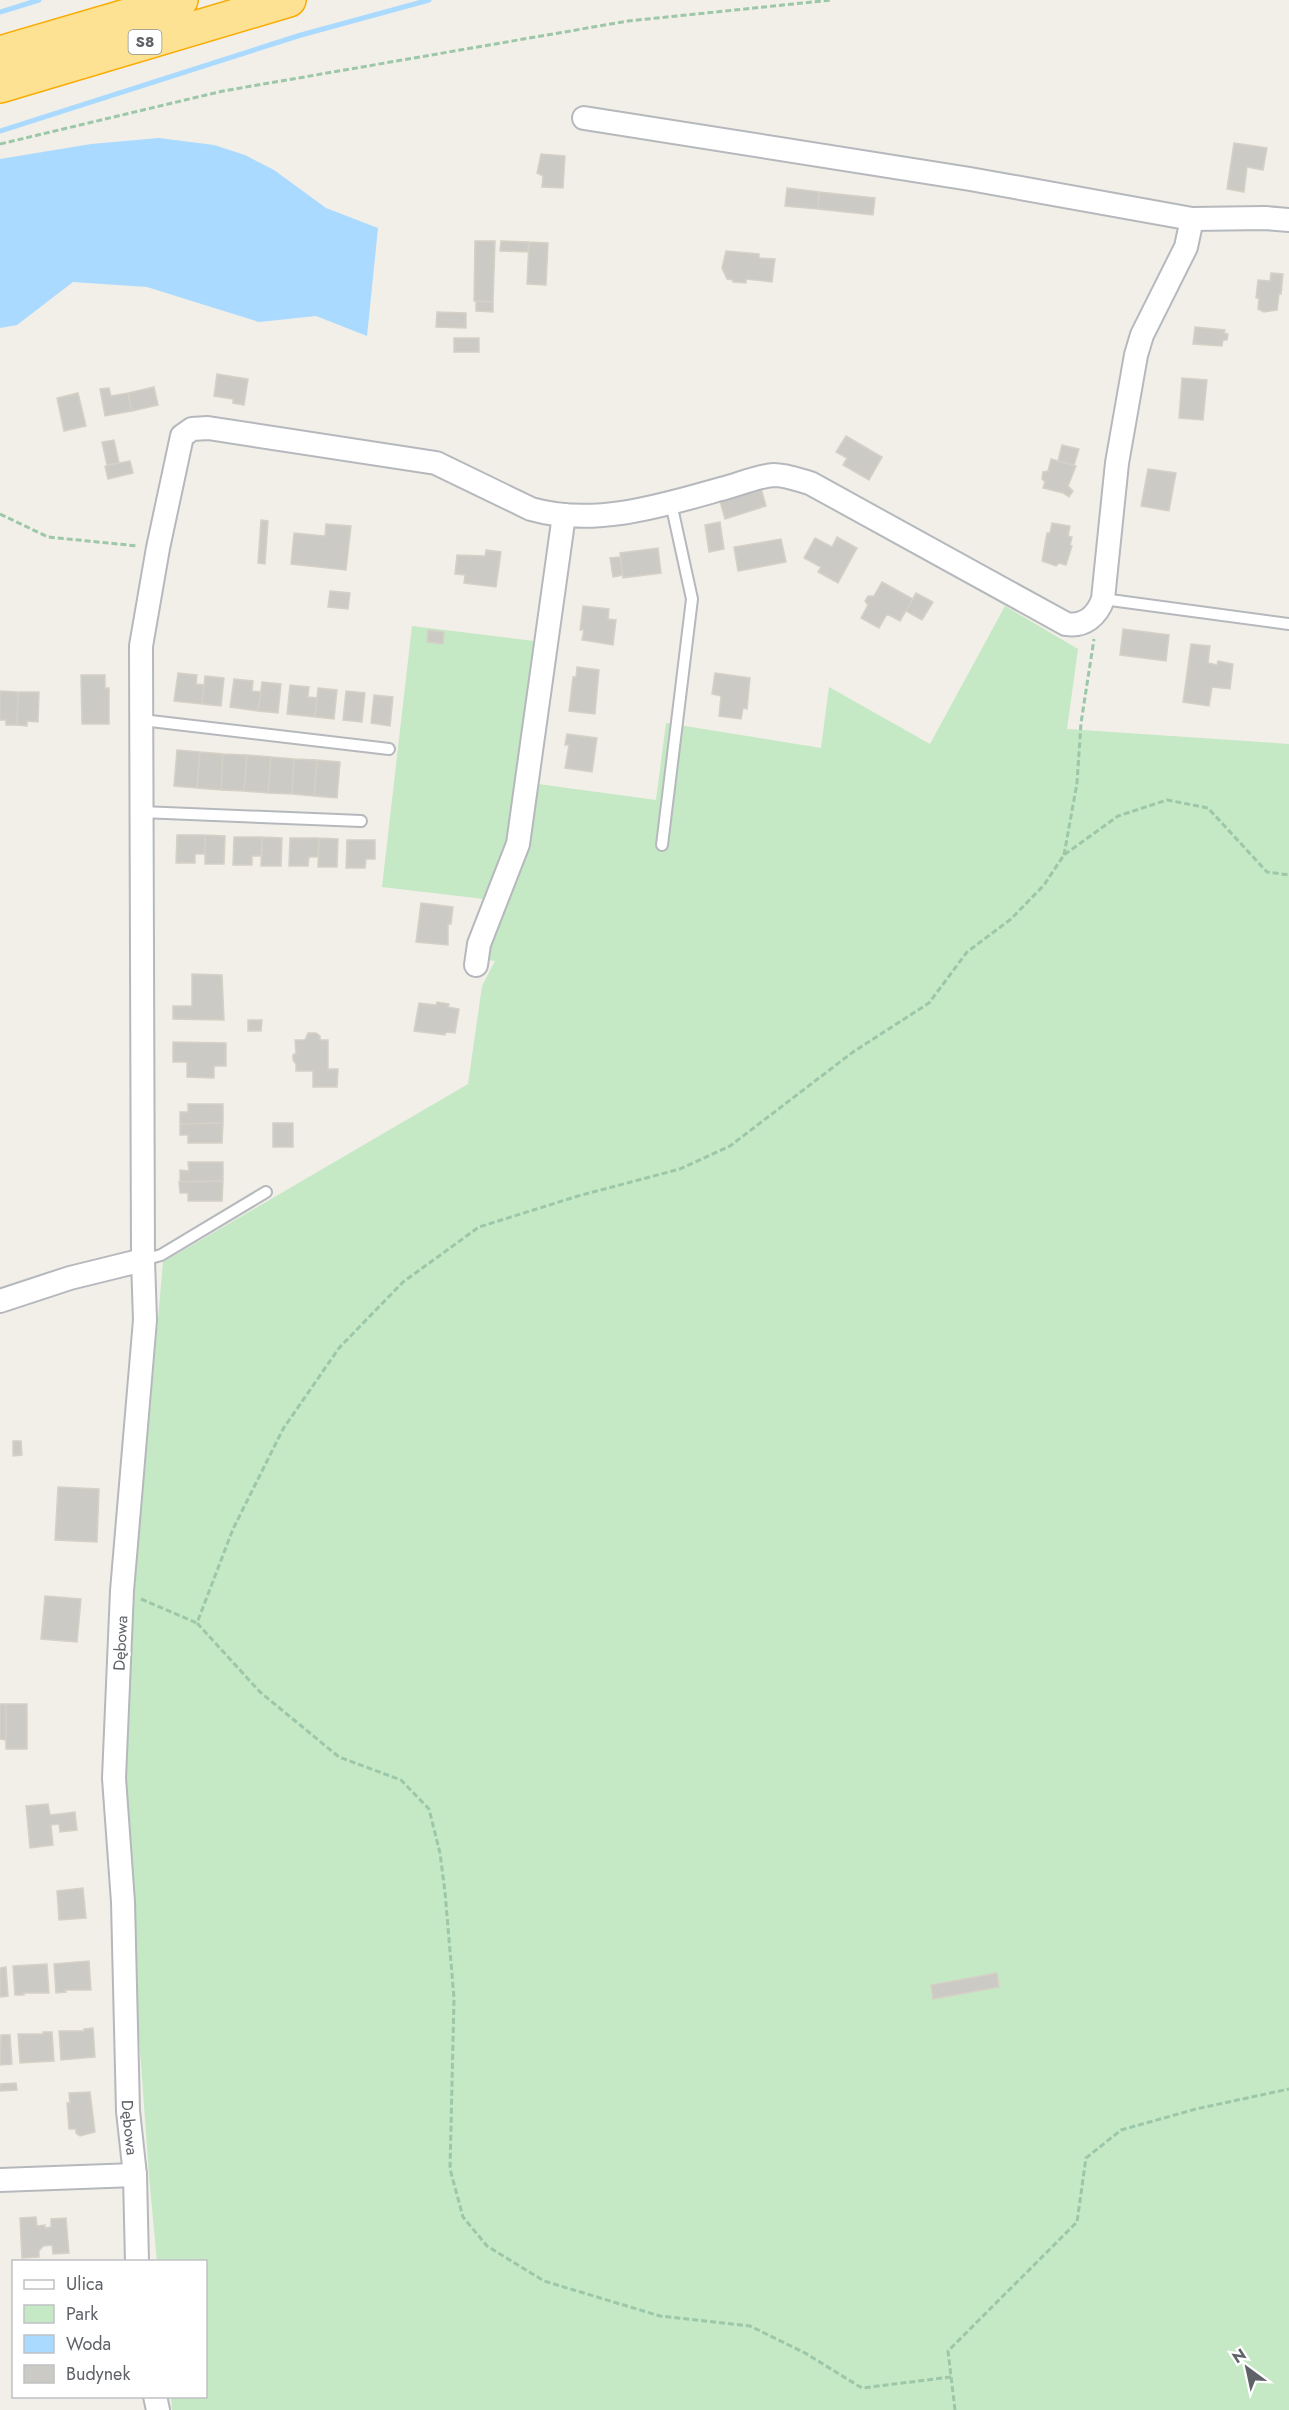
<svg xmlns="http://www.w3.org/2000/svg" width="1289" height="2410" font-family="Jost,sans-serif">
  <rect width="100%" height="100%" fill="#f1efe8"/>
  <path fill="#c5e8c5" d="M1005,606L1078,649L1067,729L1289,744V2410H172L171,2397L206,2396V2262H157L149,2175L120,1771L140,1524L163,1262L468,1084L482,986L495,961L488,960L490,948L530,836L538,784L656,800L666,723L821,748L829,687L930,744Z
    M412,626L534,641L509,834L484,899L382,887Z"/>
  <path fill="#aadaff" d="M159,138L214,145L245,155L274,170L326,208L378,228L367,336L316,316L259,322L147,287L73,282L17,325L0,328V159L91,144Z"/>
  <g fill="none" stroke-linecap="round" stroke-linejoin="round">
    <path stroke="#aadaff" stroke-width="5" d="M0,12L39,0
      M0,131L301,35L429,0"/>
  </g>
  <path fill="#cccac5" stroke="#d6d1c6" stroke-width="1.5" d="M1234,143L1267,148L1263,170L1247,167L1244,192L1227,189Z
    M541,154L565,156L563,188L542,187L543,176L537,173Z
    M787,188L819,192L818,209L785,206Z
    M819,192L875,198L873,215L818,209Z
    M475,241H495L493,302L474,301Z
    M501,241L529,242L528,252L500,251Z
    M529,242L548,243L546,285L527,284Z
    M726,251L759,254V258L775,259L772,282L746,279V283L733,282V280L727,279L722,268Z
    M1271,273L1283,274L1281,294H1279L1277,310L1264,312L1258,309L1259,298H1256L1258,280L1270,281Z
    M476,301L493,302V312L476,311Z
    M437,312L466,313V328L436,327Z
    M1195,327L1225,330L1224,333L1228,334L1227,340H1223L1222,346L1193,344Z
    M454,338H479V352H454Z
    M217,374L248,379L244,405L233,403V399L214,396Z
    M1182,378L1207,380L1203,420L1179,418Z
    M154,387L158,405L132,411L128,393Z
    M109,388L111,396L128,393L132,411L105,416L100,389Z
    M78,393L86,426L64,431L57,398Z
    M846,436L882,457L869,480L843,465L847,458L836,452Z
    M114,440L119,463L107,465L102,442Z
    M1062,445L1079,449L1074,465L1058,461Z
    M1051,459L1076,466L1068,486L1073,491L1069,497L1063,493L1043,488L1045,482L1042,479L1043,472L1048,471Z
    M130,461L133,473L108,479L105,466Z
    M1148,469L1176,473L1169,511L1141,506Z
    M761,488L766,506L725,519L720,501Z
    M261,520L268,521L265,564L258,563Z
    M720,522L724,549L709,552L705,525Z
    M1052,523L1070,526L1068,536L1072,537L1070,545L1072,546L1066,565L1059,563L1056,566L1042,561L1047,533H1050Z
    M326,524L351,526L346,570L291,564L294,533L325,536Z
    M837,537L857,548L838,583L818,572L821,567L804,558L815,538L832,547Z
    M781,539L786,562L738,571L734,547Z
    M658,548L661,573L623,578L620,553Z
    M486,550L501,552L496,587L464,583L465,575L455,574L457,555L485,556Z
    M620,557L623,575L613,577L610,558Z
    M882,582L913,599L900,621L887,614L879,628L861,618L868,605L865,601L868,596H874Z
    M330,591L350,593L348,609L328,607Z
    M916,593L933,602L922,620L906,611Z
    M583,606L609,609L608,619L616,620L613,645L582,640L584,630H580Z
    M1123,629L1169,635L1166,661L1120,655Z
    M428,630L444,632L443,644L427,642Z
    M1191,644L1210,646L1208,663L1217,665L1218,661L1233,664L1230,689L1212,687L1209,706L1183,702Z
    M577,667L599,670L595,714L569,711L573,677H576Z
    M178,673L197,675L196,684L204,685L202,704L174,701Z
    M715,673L750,678L747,709L743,708L741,719L719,716L721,696L712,694Z
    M81,675H105V688H109V724H82Z
    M205,676L224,678L221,706L202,704Z
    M234,679L253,681L252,691L261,692L258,711L230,707Z
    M262,682L281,684L278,713L258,711Z
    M290,685L309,687L308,697L317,698L315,717L287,714Z
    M318,688L337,690L334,719L315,717Z
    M0,691L18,692L17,725H6V720H0Z
    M346,691L365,693L362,722L343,720Z
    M18,692H39L38,722L27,721V726L17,725Z
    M374,695L393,697L390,726L371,723Z
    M567,734L597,738L592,772L565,768L569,745H565Z
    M177,750L200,752L197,788L174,786Z
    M200,752L223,754L221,790L197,788Z
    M223,754L247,755L244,791L221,790Z
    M247,755L271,757L268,793L244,791Z
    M271,757L294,759L292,794L268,793Z
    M294,759L317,760L314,796L292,794Z
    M317,760L340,762L337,798L314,796Z
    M177,835H205V854H195V863H176Z
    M205,835L225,836L224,864H205Z
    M234,837H262V856H252V865H233Z
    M262,837L282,838L281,866H261Z
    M290,838H319L318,857H309L308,866H289Z
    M319,838L338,839L337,867H318Z
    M347,840H375V859H366L365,868H346Z
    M421,903L453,907L451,924H448V945L416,942Z
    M192,974L222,975L224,1020L173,1019V1006H192Z
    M437,1002L449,1004L448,1007L459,1009L455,1033L446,1032L445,1035L414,1031L419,1003L436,1005Z
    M248,1020H262L261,1031H248Z
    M308,1033H316L320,1036V1040H328V1069H338L337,1087H313V1071H296V1064L293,1060V1055L296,1053L295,1040H305Z
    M173,1042L226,1043V1066H214V1078L187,1077V1062H173Z
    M188,1104H223V1123L180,1124V1112H188Z
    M223,1123L222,1143H188V1135H180V1124Z
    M273,1123H293V1147H273Z
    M188,1162H223V1181L180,1182V1170L189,1171Z
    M223,1181L222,1201H188V1193H180L179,1182Z
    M13,1441H21L22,1455L13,1456Z
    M58,1487L99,1489L97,1542L55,1540Z
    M45,1596L81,1599L77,1642L41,1639Z
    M0,1704H6V1740L0,1739Z
    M6,1704H27V1749H6Z
    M48,1804L50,1815L75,1812L77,1830L60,1832L59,1824L51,1825L53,1845L30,1848L26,1806Z
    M83,1888L86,1918L59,1920L57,1891Z
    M89,1961L91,1990H65L66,1992L56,1993L54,1964Z
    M47,1964L49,1993H23L24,1995H15L13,1966Z
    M6,1967L8,1996L0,1997V1968Z
    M997,1973L999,1987L933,1999L931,1985Z
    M93,2028L95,2057L61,2060L59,2031H84V2029Z
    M43,2032H52L54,2061L20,2063L18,2034H43Z
    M1,2035H10L12,2064L0,2065Z
    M16,2083L17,2090L0,2091V2084Z
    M90,2092L95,2132L80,2136L76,2133V2129H69L67,2103H70L69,2093Z
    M36,2217L37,2226L45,2225V2228L51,2227V2219L66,2218L69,2253L53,2254L52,2245L43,2246L39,2251V2257L22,2258L20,2218Z"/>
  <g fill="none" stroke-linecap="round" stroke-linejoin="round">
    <defs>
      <path id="service" d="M1103,599L1289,624
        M142,720L389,749
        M141,812L361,821
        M662,845L692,599L671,503
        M143,1260L161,1255L266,1192"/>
      <g id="minor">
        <path d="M584,118L970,179L1192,219L1265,218L1289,220"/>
        <path d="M476,965L479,944L518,844L564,515"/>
        <path d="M143,1260L141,646L158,548L182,436L192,429L208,428L436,463L531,509C594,527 661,506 721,489C738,485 757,476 774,475C786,475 799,480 810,483L1066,624C1084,627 1097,616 1103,599L1117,463L1136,355L1142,335L1186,247L1192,219"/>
        <path id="s1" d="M0,1301L70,1278L143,1260L145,1320L122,1591L114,1778L123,1902L128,2111L135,2175L137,2262"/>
        <path d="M0,2180L135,2175"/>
        <path d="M155,2396L158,2410"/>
      </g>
      <path id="motorway" d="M0,53L181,0
        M0,86L289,0"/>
    </defs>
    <use href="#service" stroke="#b5b8bc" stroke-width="14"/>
    <use href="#minor" stroke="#b5b8bc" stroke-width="26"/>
    <use href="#motorway" stroke="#f9ab00" stroke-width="36"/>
    <path stroke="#9cc7a9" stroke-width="3" stroke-dasharray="6 3" stroke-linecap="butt" d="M0,144L223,91L628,21L832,0
      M0,514L48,537L138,546
      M1064,855L1077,783L1081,723L1094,639
      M141,1599L197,1623
      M951,2377L862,2388L805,2353L750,2326L660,2316L544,2281L487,2246L463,2217L450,2169L454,1998L445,1892L440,1853L429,1809L401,1780L339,1757L260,1692L197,1623L233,1529L283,1429L339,1348L403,1282L479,1227L578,1196L680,1169L730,1146L853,1052L929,1003L967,952L1011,919L1044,885L1064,855L1118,816L1167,800L1208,808L1267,872L1289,875
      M955,2410L948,2351L1077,2222L1086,2158L1121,2130L1196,2109L1289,2089"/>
    <use href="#service" stroke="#fff" stroke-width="10"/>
    <use href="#minor" stroke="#fff" stroke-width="22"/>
    <use href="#motorway" stroke="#fde293" stroke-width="33"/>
  </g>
  <g text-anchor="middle" stroke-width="6" stroke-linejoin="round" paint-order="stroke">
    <rect fill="#fff" stroke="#8f9295" stroke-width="1.5" x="128.5" y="30" width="33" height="24" rx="4.5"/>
    <g font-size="15" font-weight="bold" fill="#5f6368">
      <text x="145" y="47">S8</text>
    </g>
    <g font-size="16" fill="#5f6368" stroke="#fff">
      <text transform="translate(120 1643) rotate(-87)" y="6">Dębowa</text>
      <text dy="6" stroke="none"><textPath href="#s1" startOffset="1018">Dębowa</textPath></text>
    </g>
  </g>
  <rect x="12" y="2260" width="195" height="138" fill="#ffffff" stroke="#bfc1c3" stroke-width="1.5"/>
  <rect x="24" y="2280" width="30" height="9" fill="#ffffff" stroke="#bfc1c3" stroke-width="1.5"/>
  <text x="66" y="2290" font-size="18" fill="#5f6368">Ulica</text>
  <rect x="24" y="2305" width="30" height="18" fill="#c5e8c5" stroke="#bfc1c3" stroke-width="1.5"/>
  <text x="66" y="2320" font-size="18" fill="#5f6368">Park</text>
  <rect x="24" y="2335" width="30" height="18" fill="#aadaff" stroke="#bfc1c3" stroke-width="1.5"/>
  <text x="66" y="2350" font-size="18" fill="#5f6368">Woda</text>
  <rect x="24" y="2365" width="30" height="18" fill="#cccac5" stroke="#bfc1c3" stroke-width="1.5"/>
  <text x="66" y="2380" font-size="18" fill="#5f6368">Budynek</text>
  <g transform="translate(1247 2368) rotate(327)" stroke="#ffffff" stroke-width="4.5" paint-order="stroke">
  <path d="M0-4.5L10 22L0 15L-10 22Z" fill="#5f6368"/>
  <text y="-9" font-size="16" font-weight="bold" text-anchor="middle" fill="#5f6368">N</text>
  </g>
</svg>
